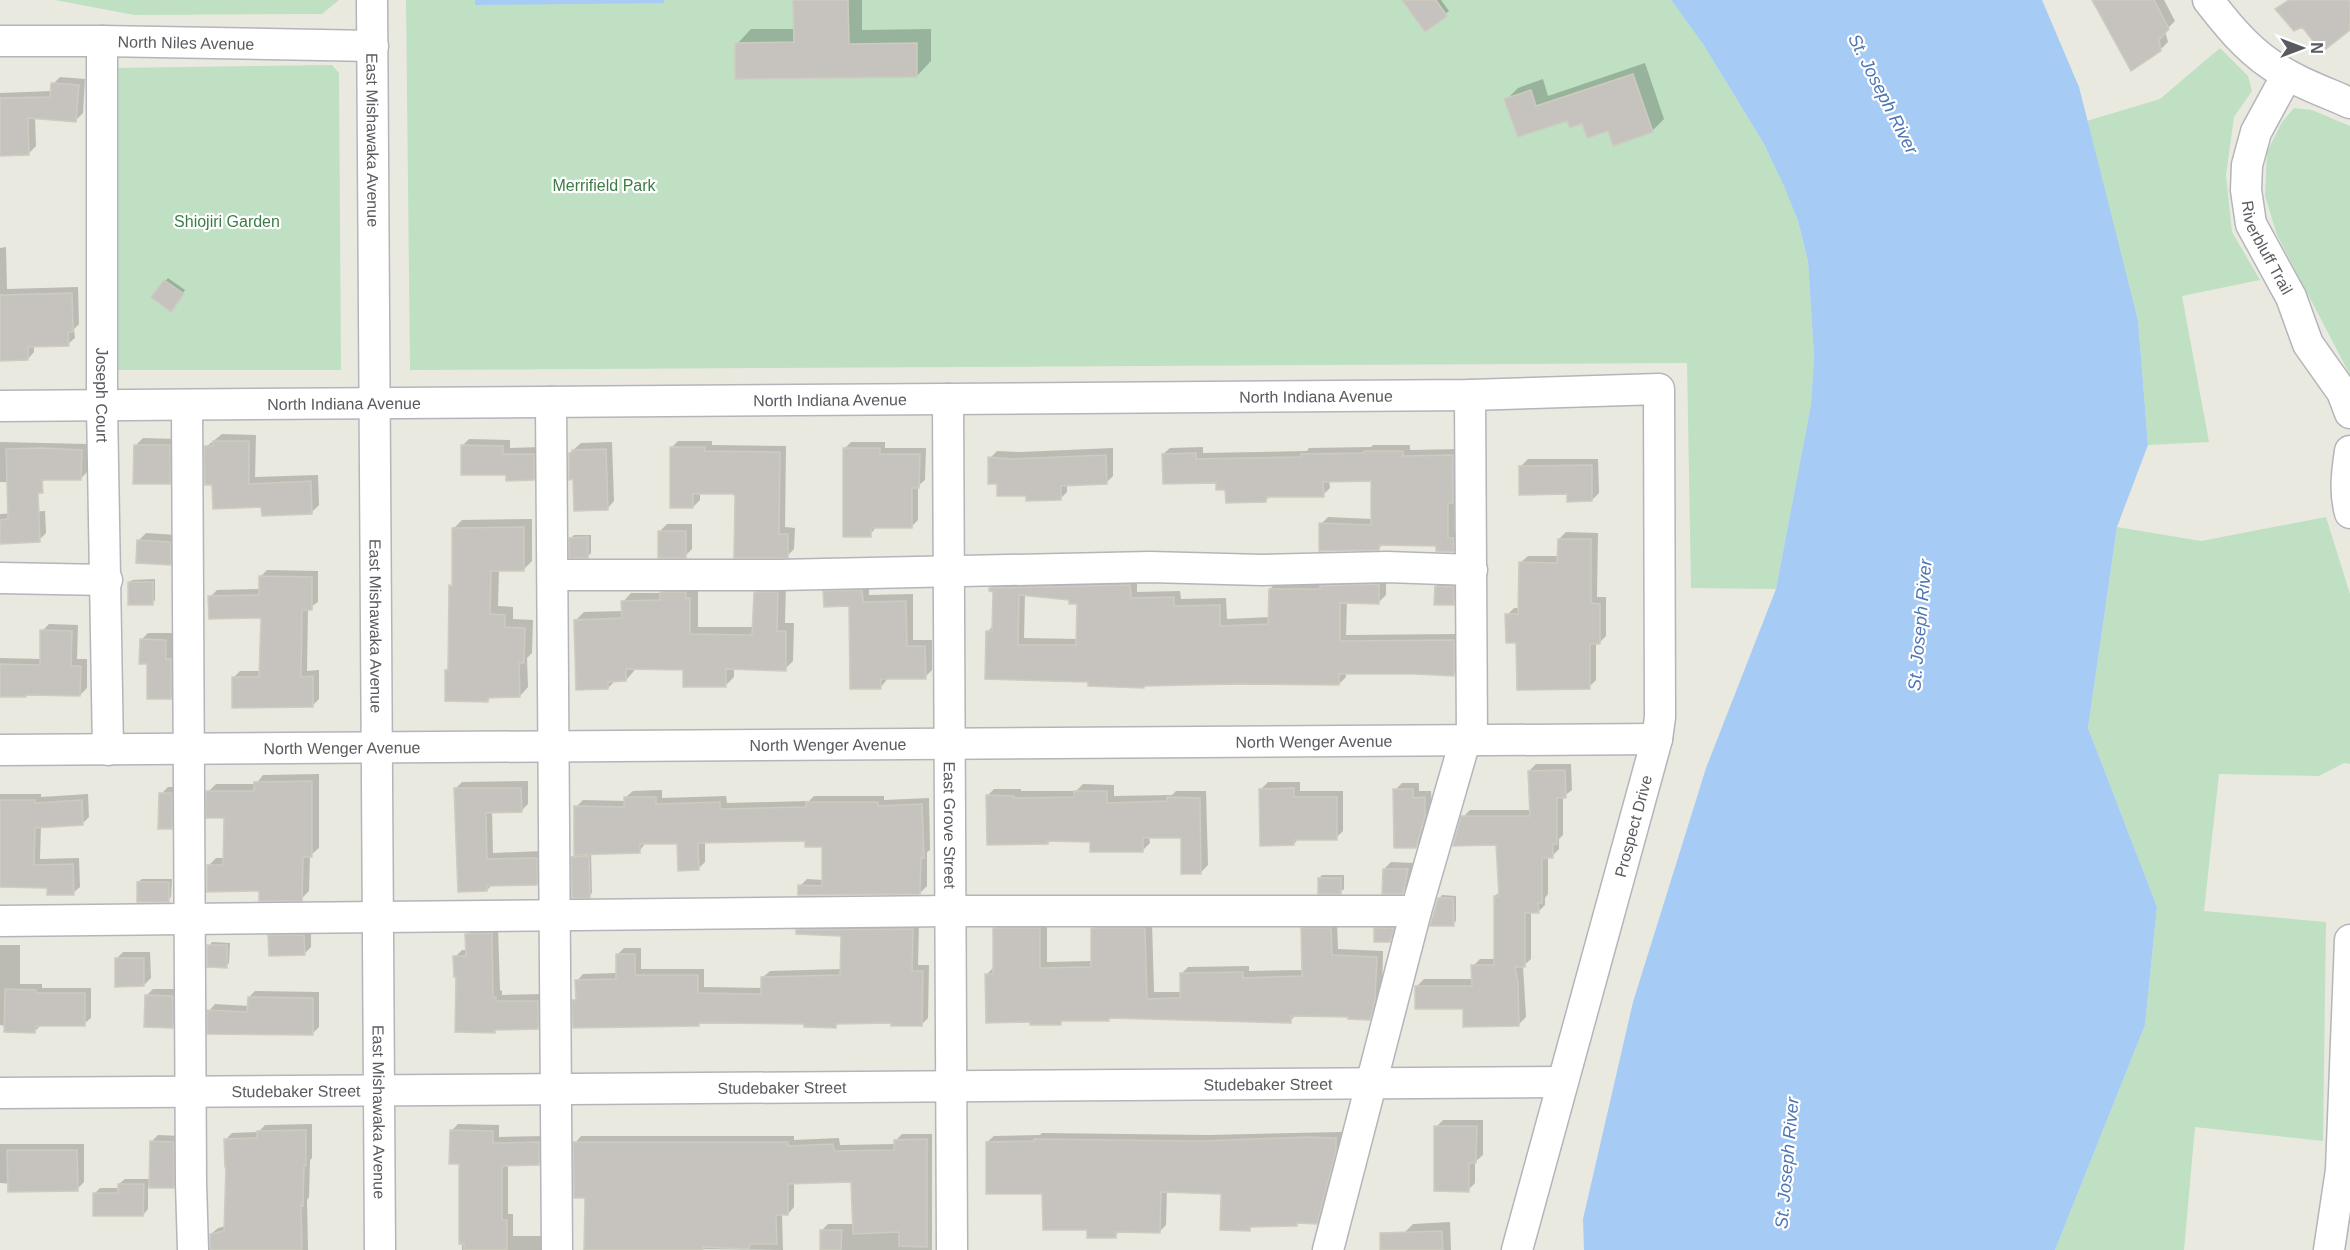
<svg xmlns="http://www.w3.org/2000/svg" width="2350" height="1250" font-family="Arial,sans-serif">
  <rect width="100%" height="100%" fill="#eae9e0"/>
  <path fill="#bfe0c2" d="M55,0H339L322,14L134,15Z
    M406,0H1671L1703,44L1764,144L1786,188L1798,221L1808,261L1814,357L1811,404L1776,589L1691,588L1687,363L410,370Z
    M2220,48L2248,76L2252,91L2234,117L2226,175L2232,232L2260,280L2182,296L2209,442L2148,445L2138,320L2087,121L2160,99Z
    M332,65L339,73L341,370H116L114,68Z
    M2294,108L2312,110L2350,126V375L2277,235L2265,196L2267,152L2282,122Z
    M2326,517L2350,594V764L2344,763L2319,776L2219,774L2204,911L2326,922L2323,1141L2195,1127L2184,1250H2055L2145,1025L2157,907L2088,728L2117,527L2201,541Z"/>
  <path fill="#a6ccf5" d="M475,0H664V3L475,5Z
    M1671,0H2042L2079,87L2138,320L2148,445L2117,527L2088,728L2157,907L2145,1025L2055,1250H1584L1583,1219L1633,1002L1706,768L1776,589L1811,404L1814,357L1808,261L1798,221L1785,188L1764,144L1703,44Z"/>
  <path fill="#0003" fill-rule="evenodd" d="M795,0H862V30L931,29V61L917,76L737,44L751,29H795Z
    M1404,0H1441L1449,11L1425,30Z
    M2094,0H2164L2175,21L2165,31L2168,42L2160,50Z
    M1645,63L1664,119L1652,131L1608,129L1506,100L1518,88L1543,79L1548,96Z
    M60,77L85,79L83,113L76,120L35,117L36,146L29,153L0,139V93L52,91L53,84Z
    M6,247L7,289L78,287L79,324L74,329L75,338L68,344L34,345V352L28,359H0V248Z
    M168,278L185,290L174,307L153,297Z
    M222,434L256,435L255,477L318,475L319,505L312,512L263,506L206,447Z
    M143,438L176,439L177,476L170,483L136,445Z
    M469,439L510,440V448L541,447V472L534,479L507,474L462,446Z
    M678,441H712V445L786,446L785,527L795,528L794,549L787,556L734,492H700V500L693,507L671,448Z
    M0,442L88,444L87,472L80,479L46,478L42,483L0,482Z
    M612,442L614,501L607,509L575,478L570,453L581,443Z
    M851,442H885V448H926L925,480L918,486V520L911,527H876L870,535L844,449Z
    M1373,445H1410V450L1459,449L1460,495L1454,500V532H1460V544L1453,551L1438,545L1384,544L1379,548L1321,524L1328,517L1372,519V479L1329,480L1330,488L1323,495L1270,496L1265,501L1227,488L1163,454L1170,448L1203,447V453L1307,451L1309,448L1371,447Z
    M1113,448V476L1106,483L1067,484V492L1060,499L1028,495L999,483L990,458L997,451L1021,452Z
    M1528,459H1598L1599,493L1592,500L1569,493L1521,466Z
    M45,511L46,533L39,540L0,544V514Z
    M532,519V561L523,570L499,569L498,606L513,607V619L533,620L532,653L527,658L528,687L520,696L491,697L487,701L447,670L449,668L451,586L454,583L453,529L462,520Z
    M667,524H692V549L685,556L660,531Z
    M1566,532L1598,533L1597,597H1606V636L1599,643H1596V680L1589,687L1518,641L1507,615L1514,608H1520V563L1528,556H1559V539Z
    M146,533L177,535V557L170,564L139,540Z
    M574,535H591V553L588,556L571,538Z
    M267,570L318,571V602L308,609L307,671L319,670V699L312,706L233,678L240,671H261L262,617L210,597L217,590L260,589V577Z
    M1137,578V592L1180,591L1181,599L1226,598L1227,619L1270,617V589L1277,582L1386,578V595L1379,602H1347L1346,635L1461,634V667L1454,674L1346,673V677L1339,684L1090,681L987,632L994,625L995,590L990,588L997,581ZM1025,594L1070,598L1078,602V639L1024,638Z
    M155,579V600L152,604L129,583L132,580Z
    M1439,583L1456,584V600L1453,603L1436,587Z
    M670,584L698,590V627H754L755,593L763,584H786L785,623H794L793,661L785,669L734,668V677L725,686L684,668H634V671L626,680H616L608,688L576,620L584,612L623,611V602L631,593H662Z
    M869,584V595L913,594V640H932V670L925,677L888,678L881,687L850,605L825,592L832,585Z
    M49,624L78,625L77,659H87V688L80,695L0,694V658L41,659L42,631Z
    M148,633H172V653H177L178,691L171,698L149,663L141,640Z
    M1536,764H1571L1572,790L1563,797V835L1559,839V849L1552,856H1548V894L1545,898V905L1538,912H1531V959L1523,966L1526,1017L1519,1024L1464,1007L1417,986L1424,979H1473V966L1480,959H1495V896L1500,891L1498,844L1463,817L1470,810H1531L1529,771Z
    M319,774V848L310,856L309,891L301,899L261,889L208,866L216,858H225L226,817L208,792L216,784H256L263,775Z
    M528,781V804L521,811H492L493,853L543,851L544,877L537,884L492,885L487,890L455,789L462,782Z
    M1268,782H1300V791H1343V831L1336,838H1299L1294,844L1261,789Z
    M1402,783H1419V791H1431L1432,808L1423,839L1416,846L1395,790Z
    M1083,784L1114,785V796L1172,795L1176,791H1206L1208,865L1201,872L1183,836H1149L1150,843L1143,850L1092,840H1050L1048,843L987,796L994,789H1021V791H1076Z
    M168,787H178V821L171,828L161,794Z
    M662,790V798L726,796L727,803L809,801L814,796H884V800L929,798L930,850L927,852V886L920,893L800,886L807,879L823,880L824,846L807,839L705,842V862L698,869L678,842H646L639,852L591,853L592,893L589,896L573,857L575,855L576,807L583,800L626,801V797L633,791Z
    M0,794H41V797L88,794L89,817L83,823L41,826L40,859L79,858L80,887L73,893L48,886H0Z
    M1391,862L1414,863L1410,885L1402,892L1384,869Z
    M1322,875H1344V889L1340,892L1319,878Z
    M142,879H172L171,897L168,900L138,882Z
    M1442,895L1456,896V921L1453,924L1439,899Z
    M1001,922H1047V962L1092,961L1093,929L1099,922H1152L1154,992H1181V974L1188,967L1249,966V971L1304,970L1302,929L1309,922H1337L1338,949L1383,951L1382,991L1376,1012L1369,1019L1349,1015L1297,1014L1290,1021L1111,1016L1108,1019L1064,1020L1060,1023L1031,1021L987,974L994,967V929Z
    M919,923L918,965H929L928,1018L922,1024L893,1022L839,1023L836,1026L805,1022H701L698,1024L574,1000L577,997V981L583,974L617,973V955L624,948H641V969H704V987L763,988V977L770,971L842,969V934L798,931L804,924Z
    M1379,926H1396L1393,937L1389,941L1376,929Z
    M498,927L500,990L502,991V995L544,994L545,1020L538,1027L497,1028L494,1032L458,975L455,957L462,950H467V935L474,928Z
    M277,929H311V947L304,954L270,936Z
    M212,942L230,943L229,963L226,966L209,946Z
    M0,945H20V984H42V988H91V1018L84,1024H42L35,1031L0,1025Z
    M123,952H150L151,978L144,985L116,959Z
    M153,989H179V1019L172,1026L146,996Z
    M255,991L319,992V1027L312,1034L209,1011L215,1004L249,1006V997Z
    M1443,1120H1483V1155L1475,1162V1183L1468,1190L1436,1127Z
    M312,1124V1158L310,1160L309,1197L307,1200L308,1250H214L211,1234L218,1228L226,1226L228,1165L226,1139L232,1133L258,1132L265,1125Z
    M458,1124L499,1125V1137L545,1136V1157L539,1164H508V1214H513V1236H546V1250H462L460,1162L451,1131Z
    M1342,1132V1143L1323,1216L1316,1223L1253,1226L1249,1229L1222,1192L1167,1191L1166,1225L1160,1231L1121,1230L1115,1236L1088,1228L1043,1192L987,1142L994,1136L1040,1135L1042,1133L1208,1135Z
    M902,1134H932V1250H821L822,1230L828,1224H854L853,1180L794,1182V1207L788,1214H782L783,1250L586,1248L587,1197L575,1143L581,1136H794V1140L839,1138L840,1145L896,1144V1140Z
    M158,1135L180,1136V1180L173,1187L148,1186V1209L143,1215L95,1193L100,1188H119V1184L125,1179H150L151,1142Z
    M0,1144H84V1182L77,1189L0,1183Z
    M1450,1222L1451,1250H1404V1233L1413,1224Z"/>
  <path fill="#c6c3be" stroke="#cecbc0" stroke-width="1.5" fill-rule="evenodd" d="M793,0H848L849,44L917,43V77L735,79V43L794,42Z
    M1402,0H1436L1447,16L1425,32Z
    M2092,0H2154L2169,29L2159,40L2161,51L2131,71Z
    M2289,0H2350V30L2322,52L2302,27L2294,31L2275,9Z
    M1633,74L1653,132L1613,146L1608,131L1587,138L1582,123L1570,128L1567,121L1518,137L1504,99L1531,90L1536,106Z
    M51,83L79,85L76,122L28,118L29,155L0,156V98L50,97Z
    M164,280L184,294L171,312L151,297Z
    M72,293L73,332H68L69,346L28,347V360L0,361V295Z
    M213,441H249V484L311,481L312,514L262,516L261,507L213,509L212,485H205L204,446H213Z
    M134,445H170V484H133Z
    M461,445L503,446V454H534V480L506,481V475H461Z
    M670,447H705V451L780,452L779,534H788V558H734L735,496L733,494H693V508H670Z
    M41,448L82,450L81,480H42L43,493H38L40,542L0,544V520L8,519L6,449Z
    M843,448H880V454H920L919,488H912V528H871V537H843Z
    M606,449L608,510L574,511L573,479L569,480V453H572V450Z
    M1364,451H1403V456L1453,455V503H1448V538H1454V552L1436,551V546L1379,545V550L1319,551V523L1371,525V481L1323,482L1324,497H1266V502L1226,503L1225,490H1216V483L1163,484L1162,454L1196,453V459L1301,457V454L1364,453Z
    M1106,455L1107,484L1061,486V500L1026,501V496H997V484H988V457L1013,459Z
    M1592,465V501L1567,502V494L1519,495V466Z
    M524,527V571H491L490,614L505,615V627L525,628L524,663H519L520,697L488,698V702L445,701V670H448L449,585L452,586V528Z
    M658,531H686V558H658Z
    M588,537V558H569V538Z
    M1558,539H1591V603L1600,604V644H1590V689L1517,690L1516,643H1506L1505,614H1518L1519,562L1557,563Z
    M137,540L170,542L171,565L136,563Z
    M259,576L312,577V610H302L301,677L313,676V707L232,708V677H259L261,618L209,619L208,596L259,595Z
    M128,582H153V605H128Z
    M1379,584V604L1340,603V641L1454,640V676L1414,674H1339V685L1232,684L1144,686V688L1088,686V682L985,679L986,631H992L993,592L989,591V588L1130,585L1131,598L1174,597V606L1220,605V626L1268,624L1269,589H1320V586ZM1019,595L1069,600V604H1077L1076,645H1018Z
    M1435,586L1454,587V605H1434Z
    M862,590L863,602L906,601L907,646H925L926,679H881V689H850L849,606L824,607L823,591Z
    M660,592H686V598H690V634L752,635L754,592H778L777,631H786V671L726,669V687H683V670L626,669V681L608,682V689L576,690L574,620L622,618L621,601L660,600Z
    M40,630L72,631L71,666H81L80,696L26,695V697H0V664L40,665Z
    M140,639L166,640V659H171V699H147V664H139Z
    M1565,770L1566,798H1557V844H1553V858H1542V903H1538L1539,913H1525V967H1515L1518,983L1519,1026L1463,1027V1009H1415V986H1472L1471,965H1494V896H1499L1496,845L1453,846L1461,816H1530L1528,771Z
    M312,781V857H303L302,901H259V891L207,892V865H223L224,818H206V791H254V782Z
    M454,788H521L522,812L486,813L487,859L537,858V885L487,886V891L458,892Z
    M1294,788V797H1337V840H1294V845L1260,846L1259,789Z
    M1393,789H1413V798L1425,797V816L1416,848H1394Z
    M1074,791H1107V803L1167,801V797L1200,798L1201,874H1181V838H1143V852H1090V842L1048,841V844L987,845L986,795L1014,796V798L1074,797Z
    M159,793H172V829H158Z
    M624,797H656V804L720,802V809L806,807V802H878V806L922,804L924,858H921L920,894L798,895V885L822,886V847H805V841L698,843L699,870L678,871L677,844H640V853L574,855V806L624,807Z
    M0,800H35V803L82,800L83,825L35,828L34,865L73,864L74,895H47V888L0,887Z
    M589,856L590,898H572L571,857Z
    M1383,869H1408L1403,894H1382Z
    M1318,878H1341V894H1318Z
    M137,882H169V902H137Z
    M1438,898H1453L1454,926H1430Z
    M993,928H1040V968L1091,967V928H1145L1147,999L1180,998V973L1243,972V978L1302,976L1301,928H1331L1332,955L1377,957L1375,999L1370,1020L1348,1019V1017L1291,1016V1023L1109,1018V1021H1061V1025H1030V1022L986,1023L985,974H993Z
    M1374,928H1394L1390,942H1374Z
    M913,929L912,971H923L922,1026H891V1023L836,1024V1028L804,1027V1024L699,1023V1026L573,1028L572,1000H576L575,980L616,979V954H635V975H698V993L761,994V977L840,975L841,936L796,934V930Z
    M492,933L493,997H496V1001H538V1029L495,1030V1033L455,1032L456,977H454L453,956H466L465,934Z
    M268,935H304L305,955L269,956Z
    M207,945H227V968L207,967Z
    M115,958H144V986L115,987Z
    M5,989L36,990V993H85V1026H36L35,1033L4,1032Z
    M145,995L173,996V1028L144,1027Z
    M248,997L313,998V1035L207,1034V1010L247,1012Z
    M1434,1126H1477L1476,1163H1469V1192L1434,1191Z
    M306,1130V1166H304L303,1206L301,1205L302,1250H210V1234L224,1231L226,1167H225L224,1139L257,1138V1131Z
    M450,1130L493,1131V1143L539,1142V1165L502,1166V1220H507V1250H464V1244H459V1164H449Z
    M1307,1137L1336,1138V1151L1317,1224L1297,1223V1226L1250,1227V1231L1220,1230L1221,1194L1161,1192L1160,1233L1116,1232V1238H1087V1230H1043L1042,1194H986V1142L1034,1141V1139L1200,1141Z
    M927,1139V1247L899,1246V1232L853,1234L851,1182L788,1184V1215H776L777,1244H750L749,1249L703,1247V1250H584L585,1198H574L573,1142H788V1146L833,1144L834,1151L894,1150V1140Z
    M150,1141L174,1142V1188H149Z
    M7,1150H77L78,1191L8,1192Z
    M118,1184H144L143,1216H93V1193H118Z
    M820,1230H842L841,1250H820Z
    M1442,1231L1443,1250H1380V1233Z"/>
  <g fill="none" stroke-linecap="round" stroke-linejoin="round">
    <defs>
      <g id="minor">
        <path id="s1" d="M372,0L380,1250"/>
        <path d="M2208,0C2226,23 2245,47 2270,64C2294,81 2323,91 2350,103"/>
        <path id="s2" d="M0,41H102L373,46"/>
        <path id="s3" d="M102,41V406L108,750"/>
        <path id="s4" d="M2287,75L2256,132L2247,165L2246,190L2251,224L2291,297L2308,344L2342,392L2350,413"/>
        <path d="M1470,395L1472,741"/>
        <path id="s5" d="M948,399L952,1250"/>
        <path d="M551,402L557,1250"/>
        <path id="s6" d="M0,406L1470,395L1659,389L1660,717L1657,739L1517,1250"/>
        <path d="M187,406L191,1183L193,1250"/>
        <path d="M2350,451C2347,472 2344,491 2350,513"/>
        <path d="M553,575H779L1150,567L1262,570L1387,567L1472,570"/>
        <path d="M0,578L107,580"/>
        <path id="s7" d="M0,750L1657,739"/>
        <path d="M0,921L950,911H1416"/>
        <path id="s8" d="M0,1093L1562,1082"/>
        <path d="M1328,1250L1416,911L1465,741"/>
        <path d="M2329,1250L2341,1170L2350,940"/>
      </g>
    </defs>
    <use href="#minor" stroke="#b3b5ba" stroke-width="33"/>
    <use href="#minor" stroke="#fff" stroke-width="30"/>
  </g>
  <g text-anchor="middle" stroke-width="4.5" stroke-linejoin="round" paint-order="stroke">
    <g font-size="16" fill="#595b60" stroke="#fff">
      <text dy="6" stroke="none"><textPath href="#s2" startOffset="186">North Niles Avenue</textPath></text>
      <text dy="6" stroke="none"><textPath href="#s1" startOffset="140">East Mishawaka Avenue</textPath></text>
      <text dy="6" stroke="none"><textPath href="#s4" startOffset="186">Riverbluff Trail</textPath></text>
      <text dy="6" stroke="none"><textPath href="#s3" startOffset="354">Joseph Court</textPath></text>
      <text dy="6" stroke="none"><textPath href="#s6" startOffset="1316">North Indiana Avenue</textPath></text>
      <text dy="6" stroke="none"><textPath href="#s6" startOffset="830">North Indiana Avenue</textPath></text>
      <text dy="6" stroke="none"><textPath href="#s6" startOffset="344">North Indiana Avenue</textPath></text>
      <text dy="6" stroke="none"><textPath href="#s1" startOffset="626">East Mishawaka Avenue</textPath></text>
      <text dy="6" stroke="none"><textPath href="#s7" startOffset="1314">North Wenger Avenue</textPath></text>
      <text dy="6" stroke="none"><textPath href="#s7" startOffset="828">North Wenger Avenue</textPath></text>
      <text dy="6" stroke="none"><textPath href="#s7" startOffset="342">North Wenger Avenue</textPath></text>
      <text dy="6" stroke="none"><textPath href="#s5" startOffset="426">East Grove Street</textPath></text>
      <text transform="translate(1633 826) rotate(-75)" y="6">Prospect Drive</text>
      <text dy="6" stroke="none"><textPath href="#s8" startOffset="1268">Studebaker Street</textPath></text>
      <text dy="6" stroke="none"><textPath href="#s8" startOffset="782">Studebaker Street</textPath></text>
      <text dy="6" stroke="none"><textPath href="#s8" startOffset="296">Studebaker Street</textPath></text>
      <text dy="6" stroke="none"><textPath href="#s1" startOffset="1112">East Mishawaka Avenue</textPath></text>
    </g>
    <g font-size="16" fill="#3c7c45" stroke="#fff">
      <text x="604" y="191">Merrifield Park</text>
      <text x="227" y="227">Shiojiri Garden</text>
    </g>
    <g font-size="18" font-style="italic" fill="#4d76b4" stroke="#fff">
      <text transform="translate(1883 94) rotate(63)" y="6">St. Joseph River</text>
      <text transform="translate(1920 625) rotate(-85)" y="6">St. Joseph River</text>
      <text transform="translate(1787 1163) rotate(-85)" y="6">St. Joseph River</text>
    </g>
  </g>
  <g transform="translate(2302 48) rotate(90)" stroke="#ffffff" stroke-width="4.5" paint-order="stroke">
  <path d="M0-4.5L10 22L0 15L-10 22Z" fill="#595b60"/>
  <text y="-9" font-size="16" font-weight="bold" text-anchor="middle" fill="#595b60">N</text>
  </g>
</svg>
